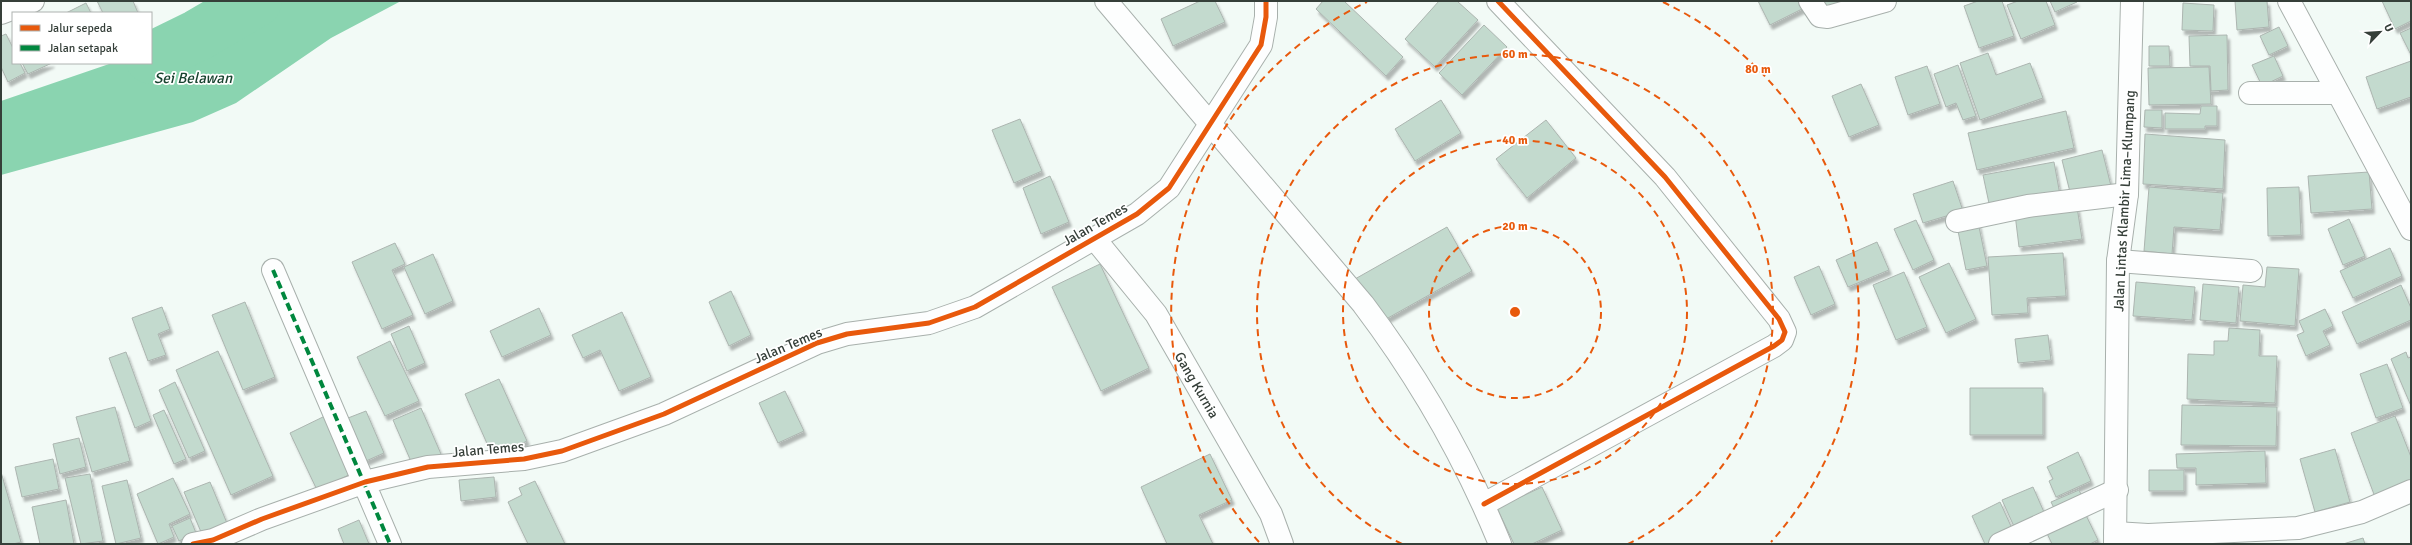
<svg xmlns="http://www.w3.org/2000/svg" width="2412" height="545" font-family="Signika,sans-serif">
  <defs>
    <filter id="shadow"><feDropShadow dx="2.5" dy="4.5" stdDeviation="1" flood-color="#0004"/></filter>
  </defs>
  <rect width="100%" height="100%" fill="#f2faf6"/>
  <path fill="#8ad4b0" d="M280,1H401L331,38L236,103L193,122L1,175V101L112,63H151V50Z"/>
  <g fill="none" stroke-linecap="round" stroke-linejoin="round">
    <path stroke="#8ad4b0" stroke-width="52" d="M151,58L198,35L256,1"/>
  </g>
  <path fill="#c3dace" stroke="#acb5b0" filter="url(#shadow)" d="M97,1H133L138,13H103Z
    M1200,1H1215L1225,22L1173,46L1161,19Z
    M1323,1H1344L1403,57L1386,76L1316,9Z
    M1439,1H1457L1478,20L1435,67L1405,39Z
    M1758,1H1805L1808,6L1770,25Z
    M1820,1H1860L1825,14Z
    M1978,1H2002L2014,36L1979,48L1964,6Z
    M2018,1H2046L2055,25L2021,39L2007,5Z
    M2050,1H2076L2077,2L2055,12Z
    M2235,1H2267L2269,27L2237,30Z
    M2382,1H2411V21L2395,29Z
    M86,3L91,13H66Z
    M2183,3L2214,5L2213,31L2182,30Z
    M1484,25L1507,47L1462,95L1439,73Z
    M2279,27L2288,46L2269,55L2260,36Z
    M2411,28V55L2400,33Z
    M6,34L13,48V63H20L25,73L8,82L1,67V36Z
    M2227,35L2228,90L2211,91L2210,66H2190L2189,36Z
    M2149,46H2169L2170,66H2149Z
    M1988,53L1996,75L2030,63L2043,98L1980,120L1960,63Z
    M2274,56L2283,76L2262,86L2252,65Z
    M2411,61V97L2377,109L2366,77Z
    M22,63H52L28,74Z
    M1958,65L1976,116L1963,120L1956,103L1946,107L1934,74Z
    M1927,66L1940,104L1908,115L1895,77Z
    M2209,67L2211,104L2149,105L2148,68Z
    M1861,84L1879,125L1849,137L1832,96Z
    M1441,100L1461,133L1415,161L1395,129Z
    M2201,106H2217V126H2205V129H2165V113L2200,114Z
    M2145,110H2162V128L2144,127Z
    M2066,111L2074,148L1977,170L1968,133Z
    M1020,119L1042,171L1014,183L992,130Z
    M1546,120L1576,158L1527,198L1496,159Z
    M2145,134L2225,140L2223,189L2143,184Z
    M2102,150L2111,186L2071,196L2062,160Z
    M2054,162L2060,195L1990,208L1983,175Z
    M2369,172L2372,209L2311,213L2308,176Z
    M1050,176L1069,222L1041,234L1023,188Z
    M1953,181L1963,211L1923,223L1913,194Z
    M2149,187L2223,193L2220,230L2174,227L2172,254L2144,251Z
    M2299,187L2301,235L2268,236L2267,188Z
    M2077,207L2082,239L2019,247L2015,214Z
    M2349,219L2365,256L2343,265L2328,229Z
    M1916,220L1934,260L1913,270L1894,229Z
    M1978,222L1987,266L1966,270L1957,226Z
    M1447,227L1472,271L1379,323L1355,279Z
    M1877,242L1889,270L1848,287L1836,260Z
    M395,243L405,264L392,270L413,315L382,329L352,262Z
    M2390,248L2402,276L2353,298L2340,271Z
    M2063,253L2066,296L2027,298L2028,313L1992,315L1988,257Z
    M433,254L453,301L425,314L404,267Z
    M1949,263L1976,319L1946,333L1919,277Z
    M1100,264L1149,368L1101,391L1052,287Z
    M1819,266L1835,304L1811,315L1794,277Z
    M2267,267L2299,269L2295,326L2240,321L2243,285L2265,287Z
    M1904,272L1927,327L1896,340L1873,285Z
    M2136,282L2195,287L2192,320L2133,316Z
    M2203,284L2239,287L2236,323L2200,320Z
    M2401,285L2411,308V320L2357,344L2342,312Z
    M731,291L751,335L729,346L709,302Z
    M245,302L275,377L243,390L212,315Z
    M162,307L170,329L158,334L166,355L148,361L132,318Z
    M539,308L551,335L502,357L490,331Z
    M2325,309L2333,326L2323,331L2330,345L2306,356L2297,335L2304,332L2299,321Z
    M622,312L651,377L619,391L600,350L583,358L572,335Z
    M409,326L425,363L407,371L391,334Z
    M2229,328L2260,330L2259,356H2277L2275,403L2187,399L2188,354L2214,355V341H2228Z
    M2048,335L2051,360L2018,363L2015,339Z
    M390,341L419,401L385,416L357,357Z
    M218,351L273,476L231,495L176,370Z
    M126,352L151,421L135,428L109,358Z
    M2406,352L2408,358L2411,357V406L2391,359Z
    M2387,364L2403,408L2376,418L2360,374Z
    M499,379L527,441L493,457L465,394Z
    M175,382L205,451L189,458L159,390Z
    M1970,388H2043V435H1970Z
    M785,391L804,431L778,443L759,403Z
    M2182,405L2277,407L2276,446L2181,445Z
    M115,407L130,461L92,472L76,417Z
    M421,408L441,454L413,466L393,420Z
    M164,410L186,459L174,464L153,415Z
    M366,411L384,453L366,461L348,418Z
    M327,415L355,472L317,490L290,433Z
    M2395,416L2411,457V483L2375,497L2351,433Z
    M79,438L86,467L60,474L53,444Z
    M2335,449L2350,502L2315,512L2300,459Z
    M2265,451L2266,483L2196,485V468H2177L2176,454Z
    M2078,452L2091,481L2056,497L2049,481L2053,479L2047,467Z
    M1210,454L1232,500L1199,515L1213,544H1167L1141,487Z
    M53,459L59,489L22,497L15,467Z
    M2149,470H2184V491H2149Z
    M1,472L21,542L13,544H1Z
    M90,474L103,541L81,544L65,478Z
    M494,477L496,497L461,501L459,480Z
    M173,478L190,514L169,524L174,537L158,544L137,494Z
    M127,480L141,538L116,544L102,486Z
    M535,481L565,544H528L508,502L522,495L519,488Z
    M210,482L229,528L204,539L184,492Z
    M1542,487L1562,530L1532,544H1514L1497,508Z
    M2033,487L2047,519L2017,533L2002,500Z
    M2079,490L2085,503L2058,516L2051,502Z
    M66,500L74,544H40L32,507Z
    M2000,502L2015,535L1996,544H1985L1972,516Z
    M2083,509L2098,540L2090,544H2052L2044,527Z
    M190,518L196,533L179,541L172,526Z
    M359,520L369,544H344L338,529Z
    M2363,538L2365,544H2343Z"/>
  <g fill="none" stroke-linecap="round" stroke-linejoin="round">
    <defs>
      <path id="minor" d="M1106,1L1363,304C1419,378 1465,458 1500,544
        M1810,1L1820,16L1828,17L1885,1
        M2289,1L2411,229
        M1,13L33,1
        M2250,93H2337
        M1957,221L2028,206L2127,194
        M1094,238L1156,314L1271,514L1282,544
        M2118,261L2251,271
        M273,270L390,544
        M1484,504L1774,346L1782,340L1785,332L1779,319L1665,177L1498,1
        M2115,533L2148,535L2298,528L2362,512L2411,491
        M193,544L213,540L262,519L365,482L428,467L524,459L562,451L664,414L817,343L847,334L929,323L975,307L1137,214L1169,188L1261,45L1266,17V1
        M2000,544L2117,490"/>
      <path id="major" d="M2115,544L2118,261L2127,194L2132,1"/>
    </defs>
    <use href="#minor" stroke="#a8b0ac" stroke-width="24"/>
    <use href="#major" stroke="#a8b0ac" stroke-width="24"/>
    <use href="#minor" stroke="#fdfefe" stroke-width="22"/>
    <use href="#major" stroke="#fdfefe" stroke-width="22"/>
    <path stroke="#00873e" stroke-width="4" stroke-dasharray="8 4" stroke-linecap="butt" d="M273,270L390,544"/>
    <defs>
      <path id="cycleway" d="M1484,504L1774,346L1782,340L1785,332L1779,319L1665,177L1498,1
        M193,544L213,540L262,519L365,482L428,467L524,459L562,451L664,414L817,343L847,334L929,323L975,307L1137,214L1169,188L1261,45L1266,17V1"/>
    </defs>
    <use href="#cycleway" stroke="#fff" stroke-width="8"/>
    <use href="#cycleway" stroke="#e8590c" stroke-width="5"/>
  </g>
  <g fill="none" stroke="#e8590c" stroke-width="2" stroke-dasharray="7 5">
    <circle cx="1515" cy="312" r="86"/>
    <circle cx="1515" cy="312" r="172"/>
    <path d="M1402 544A258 258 0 1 1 1628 544"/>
    <path d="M1259 542A344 344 0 0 1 1367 2M1663 2A344 344 0 0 1 1771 542"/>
  </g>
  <g text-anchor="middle" stroke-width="3.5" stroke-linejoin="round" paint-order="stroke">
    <g font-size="14" fill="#353f39" stroke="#fff">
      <text transform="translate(2124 201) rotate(-87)" y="5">Jalan Lintas Klambir Lima–Klumpang</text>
      <text transform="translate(1095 224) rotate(-30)" y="5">Jalan Temes</text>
      <text transform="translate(788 345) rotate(-23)" y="5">Jalan Temes</text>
      <text transform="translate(1197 385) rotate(60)" y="5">Gang Kurnia</text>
      <text transform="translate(488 449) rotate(-5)" y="5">Jalan Temes</text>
    </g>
    <g font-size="15" font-style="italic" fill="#18432f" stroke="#fff">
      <text x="193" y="83">Sei Belawan</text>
    </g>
  </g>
  <circle cx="1515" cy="312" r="6" fill="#e8590c" stroke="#fff" stroke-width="2"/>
  <g font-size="12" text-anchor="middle" font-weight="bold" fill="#e8590c" stroke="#fff" stroke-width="3.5" stroke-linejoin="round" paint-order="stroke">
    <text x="1515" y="58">60 m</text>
    <text x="1758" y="73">80 m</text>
    <text x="1515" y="144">40 m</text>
    <text x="1515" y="230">20 m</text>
  </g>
  <rect width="2412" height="545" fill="none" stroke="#353f39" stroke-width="4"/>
  <rect x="12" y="12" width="140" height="52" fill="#ffffff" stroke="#aeb2b0"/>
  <rect x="20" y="25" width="20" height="6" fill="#e8590c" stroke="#aeb2b0"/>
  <text x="48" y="32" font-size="12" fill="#353f39">Jalur sepeda</text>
  <rect x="20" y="45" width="20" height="6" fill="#00873e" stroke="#aeb2b0"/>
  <text x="48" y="52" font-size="12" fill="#353f39">Jalan setapak</text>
  <g transform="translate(2380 32) rotate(65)" stroke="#ffffff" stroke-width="3" paint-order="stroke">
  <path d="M0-3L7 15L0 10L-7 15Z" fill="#353f39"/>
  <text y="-6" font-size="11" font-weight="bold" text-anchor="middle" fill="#353f39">U</text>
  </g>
</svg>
